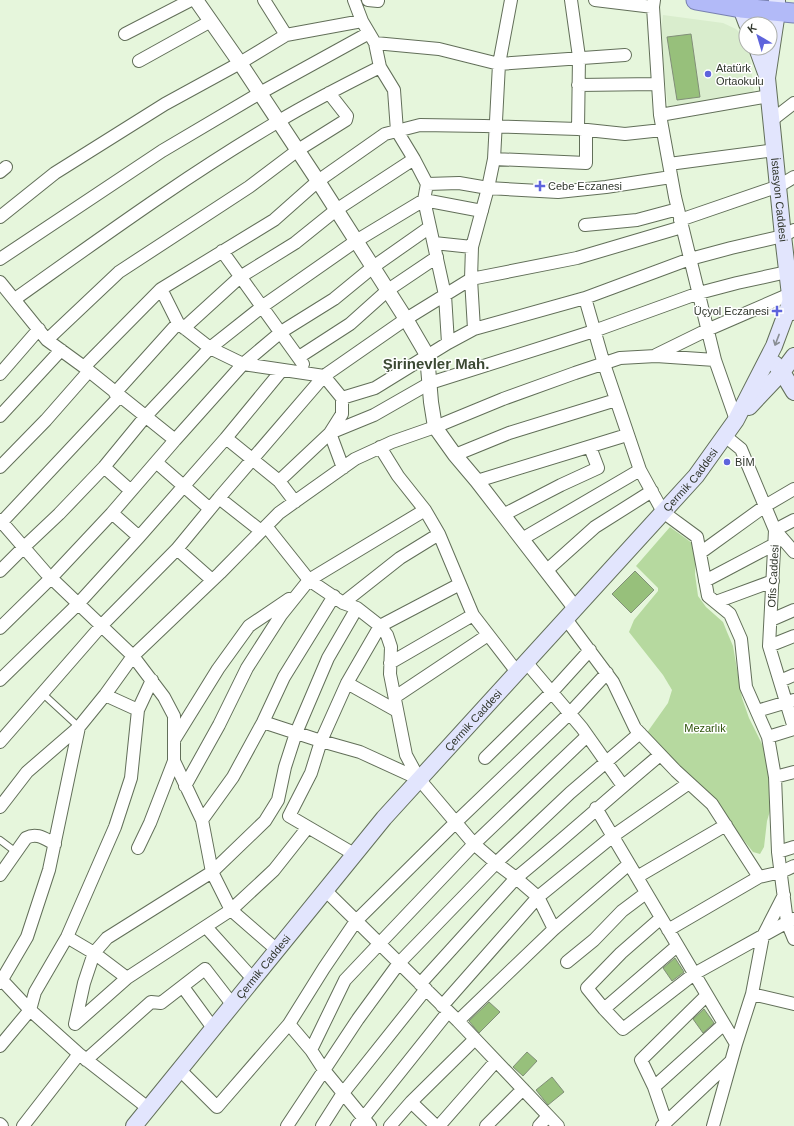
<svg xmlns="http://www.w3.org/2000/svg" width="794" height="1126" font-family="Helvetica,sans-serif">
  <rect width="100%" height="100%" fill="#e6f6dc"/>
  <path fill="#d9edcd" d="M663,15L723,23L736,29L746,39V48H749L754,94L668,107L660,39Z"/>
  <path fill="#b6d99f" d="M670,527L692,543L696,551L695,574L698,596L706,607L723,622L727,632L733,646L742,698L749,718L765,750L772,804L767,821L764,847L760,854L753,852L712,800L646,734L668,703L672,690L663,675L629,632L634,620L658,591V588L636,566Z"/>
  <path fill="#97c07b" stroke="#818f78" d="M691,34L700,97L677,100L667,37Z
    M635,571L654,590L631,613L612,594Z
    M675,958L684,972L672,981L663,968Z
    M489,1002L500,1012L479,1033L469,1021Z
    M704,1009L714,1023L703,1033L693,1019Z
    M527,1052L537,1061L523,1076L513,1067Z
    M552,1077L564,1092L548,1105L536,1090Z"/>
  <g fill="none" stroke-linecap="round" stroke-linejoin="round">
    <defs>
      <path id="service" d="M42,693L79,727
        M0,840L16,852"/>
      <path id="minor" d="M264,0L286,35L362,21
        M354,0L362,21L375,43L439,49L499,64L625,55
        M368,0L378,1
        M511,0L499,64L494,159L488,188L558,192L606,187L671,177
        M571,0L579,57L578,129
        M595,0L653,7
        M654,0L653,7L660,115L675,197L715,360L736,420
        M125,34L191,0
        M139,61L211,21
        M578,85L657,84
        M660,115L769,96
        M772,120L794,103
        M494,159L586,163V130
        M669,164L775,150
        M0,172L6,167
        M427,184L459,183L488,188L472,247L471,279L577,258L682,227
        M0,217L55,173L165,104L240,63L286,35
        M680,220L779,186L794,177
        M585,225L637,220L678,209
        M434,243L472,247
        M222,251L303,364
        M0,259L162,151L260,93L369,33
        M0,282L47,340L84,367L175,440L243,364L324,376L342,398V414L330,433L343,468
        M585,298L604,364L640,470L663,512L697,537L708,596L730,614L741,639L746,687L768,737L775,777L778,852L787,922L794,939
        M15,299C101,238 187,175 279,121C312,101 346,84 380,67
        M178,323L210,348L243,364L281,332L334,299L373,267L430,227
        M184,328L240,277L295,243L336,210L414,159
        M474,329L585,298L690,259L731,248L783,236L794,230
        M47,340L119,272L249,187L298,150L346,120L347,116L329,93
        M656,355L707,330L790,294L794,290
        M299,357L350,324L388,290L437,257
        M84,367L161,289L274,220L318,181L385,134L420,125L484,126L578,129L625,134L662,130
        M0,374L39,329
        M115,393L178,323L161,289
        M342,398L375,388L448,343L445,295L424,200L427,184L414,159L397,131L394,90L380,67L375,43
        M0,416L61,350
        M725,436L741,449L775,530L769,646L794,728
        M455,455L509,433L616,400
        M156,462L175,440
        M0,467L46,420L89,371
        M104,467L131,491
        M279,481L226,438L282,370
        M477,481L627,435
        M219,498L324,376L406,319L471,279L474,329L448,343
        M295,502L279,481L330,433L374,415L430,383L594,331L699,293L737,283L787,272
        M503,515L561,485L598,468L590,447
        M0,520L46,573L133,656L164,697L174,716V761L202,820L212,872L231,910L277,950
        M794,520L775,530L794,552
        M0,524L120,396
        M266,526L309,580L343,603L357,608L380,626L387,635L391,647L390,674L406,755L419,779L474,844L496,863L516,878L420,984
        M439,534L473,615L517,672
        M139,537L112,513L156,462L210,509
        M522,539L640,470
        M177,549L219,498L261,531
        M700,553L765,506L794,489
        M0,571L24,547L59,514L104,467L145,417L210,348L263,306L356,241L424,200L482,211
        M546,571L595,527L652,491
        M705,581L775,544
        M716,602L773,581
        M343,603L400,558L439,534L425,510
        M566,619L613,682L635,728L676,771L712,804L759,877L781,872L794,866
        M771,620L794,610
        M0,628L51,578L112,513
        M769,646L794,636
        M526,662L582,728L623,786
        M390,663L473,615
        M0,680L78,604L139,537L226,438
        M780,681L794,675
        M347,683L397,711
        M105,695L138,710
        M395,697L488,635
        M757,711L794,700
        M263,722L321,741L311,773L289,816L354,854
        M768,737L794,729
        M174,740L218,669L249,626L289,599
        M0,742L102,625L177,549L212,580
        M485,758L551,693L590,650
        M775,777L794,772
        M419,779L360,752L321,741L347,683L380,626L460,584
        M185,786L219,725L247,668L281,615L309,580L425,510L398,476L380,447
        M0,807L27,772L79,727
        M596,808L736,1044
        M202,820L233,777L263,722L284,677L334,596
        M138,848L150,823L174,761
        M778,852L794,847
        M0,875L26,838C37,832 45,839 55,844
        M637,877L726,825
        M325,890L458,1021L558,1126
        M784,895L763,936L752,994L794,1004
        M661,918L621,953L587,988L604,1009L623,1029L694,974L793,919
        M206,927L253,979
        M554,929L538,897L516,878C565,838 612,795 660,755
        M668,930L759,877
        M67,937L94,953L84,983L75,1024L127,978L94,953L107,938L212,872L265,821L278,800L285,767L296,733L328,658L357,608
        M567,962L594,940L622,911L646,893
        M0,978L30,1010
        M127,978L231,910L274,870L308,827
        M0,983L27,937L49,870L79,727L105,695L133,656L220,573L279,513L355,459L392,442L435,427L503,399L575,373L620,358L656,356L715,360
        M183,987L213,1028
        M442,1006L538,897L613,836L689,783
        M604,1009L677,946
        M30,1010L35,992L67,937L115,827L131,778L138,710L152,680
        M458,1021L554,929L629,864
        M289,1024L311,1050L324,1070L370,1126
        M0,1046L30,1010L79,1054L148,1108
        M311,1050L345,980L474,844L587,736
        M86,1060L151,1002L161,1003L205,969L232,1004
        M179,1069L217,1107L289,1024L324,968L356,921L455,823L569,714L607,673
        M654,1087L724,1024
        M411,1102L436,1126
        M666,1122L654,1087L641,1060L707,995
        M0,1124L2,1126
        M23,1126L79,1054
        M287,1126L358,1019L399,963L496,863L570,793L640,733
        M322,1126L343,1093L426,989
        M357,1126L448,1012
        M390,1126L411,1102L475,1039
        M439,1126L496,1061
        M486,1126L523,1089
        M539,1126L548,1116
        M662,1126L730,1062
        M713,1126L736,1044L752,994"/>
      <path id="tertiary" d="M196,0L240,63L318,181L406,319L427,355L431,402L435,427L455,455L477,481L575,608"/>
      <g id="secondary">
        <path d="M740,0L741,8L747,24"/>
        <path id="s1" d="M777,0V12L767,78L783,236L792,312"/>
        <path d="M757,48L766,73"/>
        <path d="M775,364L782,372L794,392"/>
        <path d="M749,407L782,372L794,356"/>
        <path id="s2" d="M134,1126L384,818L696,476L736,420L774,346L790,303"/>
      </g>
      <path id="trunk" d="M696,0L741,8L794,13"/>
    </defs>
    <use href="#service" stroke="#626f59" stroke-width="8"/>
    <use href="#minor" stroke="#626f59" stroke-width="14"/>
    <use href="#tertiary" stroke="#626f59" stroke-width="16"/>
    <use href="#secondary" stroke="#626f59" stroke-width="18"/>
    <use href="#trunk" stroke="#7881b0" stroke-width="21"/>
    <use href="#service" stroke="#fff" stroke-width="6"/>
    <use href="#minor" stroke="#fff" stroke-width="12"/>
    <use href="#tertiary" stroke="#fff" stroke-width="14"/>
    <use href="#secondary" stroke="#e2e5fd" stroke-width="16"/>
    <use href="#trunk" stroke="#b2baf8" stroke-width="19"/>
  </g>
  <defs><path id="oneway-shaft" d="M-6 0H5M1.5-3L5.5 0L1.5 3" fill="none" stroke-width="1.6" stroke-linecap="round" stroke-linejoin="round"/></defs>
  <use stroke="#898e94" href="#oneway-shaft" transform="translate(777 340) rotate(111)"/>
  <g fill="#5e64dc" stroke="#fff" stroke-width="1.5">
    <circle cx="708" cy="74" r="4"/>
    <path d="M538 180h4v4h4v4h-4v4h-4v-4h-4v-4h4z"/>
    <path d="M775 305h4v4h4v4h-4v4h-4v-4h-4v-4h4z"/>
    <circle cx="727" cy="462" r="4"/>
  </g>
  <g text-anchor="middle" stroke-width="3" stroke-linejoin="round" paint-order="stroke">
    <g font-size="11" fill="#30362c" stroke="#fff" text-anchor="start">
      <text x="716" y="72">Atatürk<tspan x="716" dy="13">Ortaokulu</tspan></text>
      <text x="548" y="190">Cebe Eczanesi</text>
      <text x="769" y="315" text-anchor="end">Üçyol Eczanesi</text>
      <text x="735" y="466">BİM</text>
    </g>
    <g font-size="11" fill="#30362c" stroke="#fff">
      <text dy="4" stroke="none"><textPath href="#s1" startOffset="201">İstasyon Caddesi</textPath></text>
      <text dy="4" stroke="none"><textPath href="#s2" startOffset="853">Çermik Caddesi</textPath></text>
      <text transform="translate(773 576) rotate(-87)" y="4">Ofis Caddesi</text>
      <text dy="4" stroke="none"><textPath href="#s2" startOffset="529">Çermik Caddesi</textPath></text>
      <text dy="4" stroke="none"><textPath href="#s2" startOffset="205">Çermik Caddesi</textPath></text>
    </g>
    <g font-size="11" fill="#2e530a" stroke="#fff">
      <text x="705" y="732">Mezarlık</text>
    </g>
    <g font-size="15" font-weight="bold" fill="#3c4934" stroke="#fff">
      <text x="436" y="369">Şirinevler Mah.</text>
    </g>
  </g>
  <g transform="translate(758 36) rotate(322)"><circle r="19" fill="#ffffff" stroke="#acafab"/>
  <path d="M0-3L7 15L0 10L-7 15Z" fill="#5e64dc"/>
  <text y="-6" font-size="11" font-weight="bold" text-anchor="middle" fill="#30362c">K</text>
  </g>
</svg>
